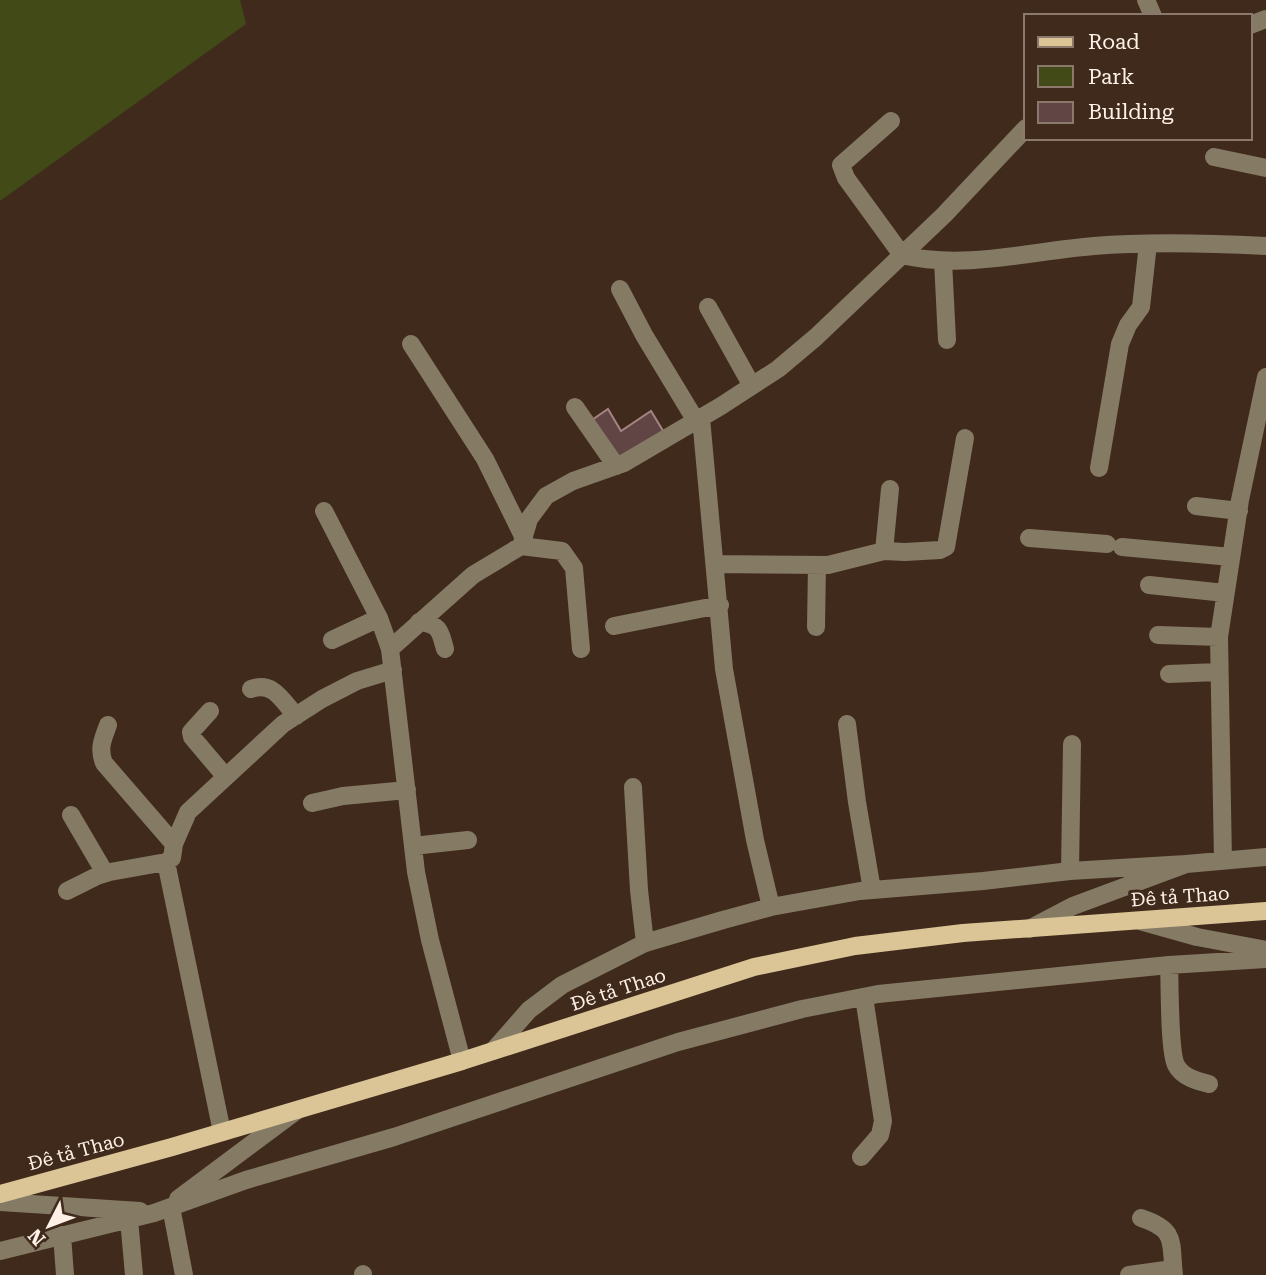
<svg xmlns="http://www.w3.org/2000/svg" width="1266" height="1275" font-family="'Roboto Serif',serif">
  <rect width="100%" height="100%" fill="#3f2a1c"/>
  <path fill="#424a18" d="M0,0H240L246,24L0,201Z"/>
  <path fill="#614444" stroke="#a48382" stroke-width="2" d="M608,409L621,431L651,411L665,434L617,465L589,422Z"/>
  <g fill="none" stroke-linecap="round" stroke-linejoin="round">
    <path stroke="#857a64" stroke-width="18" d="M1146,0L1153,16
      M1250,25L1266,19
      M891,121L841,165L846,178L902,255C965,270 1031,251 1094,246C1151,241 1209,243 1266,246
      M1214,157L1266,168
      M943,261L947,340
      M620,289L644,335L696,421
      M708,307L752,386
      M411,344L485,459L524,538
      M575,407L616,466
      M701,418L724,669L755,840L771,907
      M1099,468L1120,344L1128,325L1141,307L1148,244
      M1196,506L1239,511
      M324,511L379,618L390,649L416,872L430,940L462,1061
      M1029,538L1107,544
      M521,546L529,519L546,496L573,481L624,463L721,406L778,369L816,337L944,215L1026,128
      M1122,547L1231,557
      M884,551L890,489
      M716,564L828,565L884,551L905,552L940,550L946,547L965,438
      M1149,585L1225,593
      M419,622C439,624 440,630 445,649
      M614,626L720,605
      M816,627L817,565
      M1158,635L1219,637
      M332,640L379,618
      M390,649L473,575L521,546L562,551L574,568L581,649
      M1169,674L1218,672
      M251,689C273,681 282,700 296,716
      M210,711L191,732L192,737L225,776
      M847,724L857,802L872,890
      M108,725C103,739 98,748 104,763L174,844
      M633,787L639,890L645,943
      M312,803L343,796L407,790
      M71,815L105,873
      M413,846L468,840
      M1223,861L1219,637L1240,500L1266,377
      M166,862L222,1132
      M1070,871L1072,744
      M67,891L97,876L110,872L166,862L172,858L174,844L188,812L283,724L322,699L357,681L393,670
      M1140,921L1197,937L1266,950
      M1029,929L1073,906L1186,864L1266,857
      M1169,965C1170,985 1169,1051 1176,1065C1182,1077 1197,1081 1209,1084
      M493,1051L529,1010L562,985L645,943L723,920L771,907L860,891L983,881L1070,871L1186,864
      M861,1157L880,1135L883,1121L864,997
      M178,1199L296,1111
      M0,1202L140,1211
      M171,1207L184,1275
      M1141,1218C1178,1230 1170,1243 1174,1275
      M129,1219L134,1275
      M62,1235L65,1275
      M0,1251L154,1213L246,1180L394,1137L678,1042L802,1009L878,994L1169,965L1266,959
      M363,1274V1275
      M1129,1275L1173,1269"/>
    <path stroke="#dbc597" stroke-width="18" d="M0,1194L172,1147L462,1061L754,967L855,946L963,933L1266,911"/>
  </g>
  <g text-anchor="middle" stroke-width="6" stroke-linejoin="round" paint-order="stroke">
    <g font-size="19" fill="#fef0e7" stroke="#3f2a1c">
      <text transform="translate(1180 896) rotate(-4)" y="7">Đê tả Thao</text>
      <text transform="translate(618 989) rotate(-18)" y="7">Đê tả Thao</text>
      <text transform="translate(76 1151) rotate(-15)" y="7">Đê tả Thao</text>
    </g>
  </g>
  <rect x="1024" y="14" width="228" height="126" fill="#3f2a1c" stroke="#8b796d" stroke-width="2"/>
  <rect x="1038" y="37" width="35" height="10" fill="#dbc597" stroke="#8b796d" stroke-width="2"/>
  <text x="1088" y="49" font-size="21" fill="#fef0e7">Road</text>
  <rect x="1038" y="66" width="35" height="21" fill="#424a18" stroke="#8b796d" stroke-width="2"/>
  <text x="1088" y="84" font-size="21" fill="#fef0e7">Park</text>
  <rect x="1038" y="102" width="35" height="21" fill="#614444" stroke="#8b796d" stroke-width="2"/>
  <text x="1088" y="119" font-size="21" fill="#fef0e7">Building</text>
  <g transform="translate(49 1226) rotate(228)" stroke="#3f2a1c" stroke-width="5" paint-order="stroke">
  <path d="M0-5L12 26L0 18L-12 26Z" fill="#fef0e7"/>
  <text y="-10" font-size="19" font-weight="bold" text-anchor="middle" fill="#fef0e7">N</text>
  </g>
</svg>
